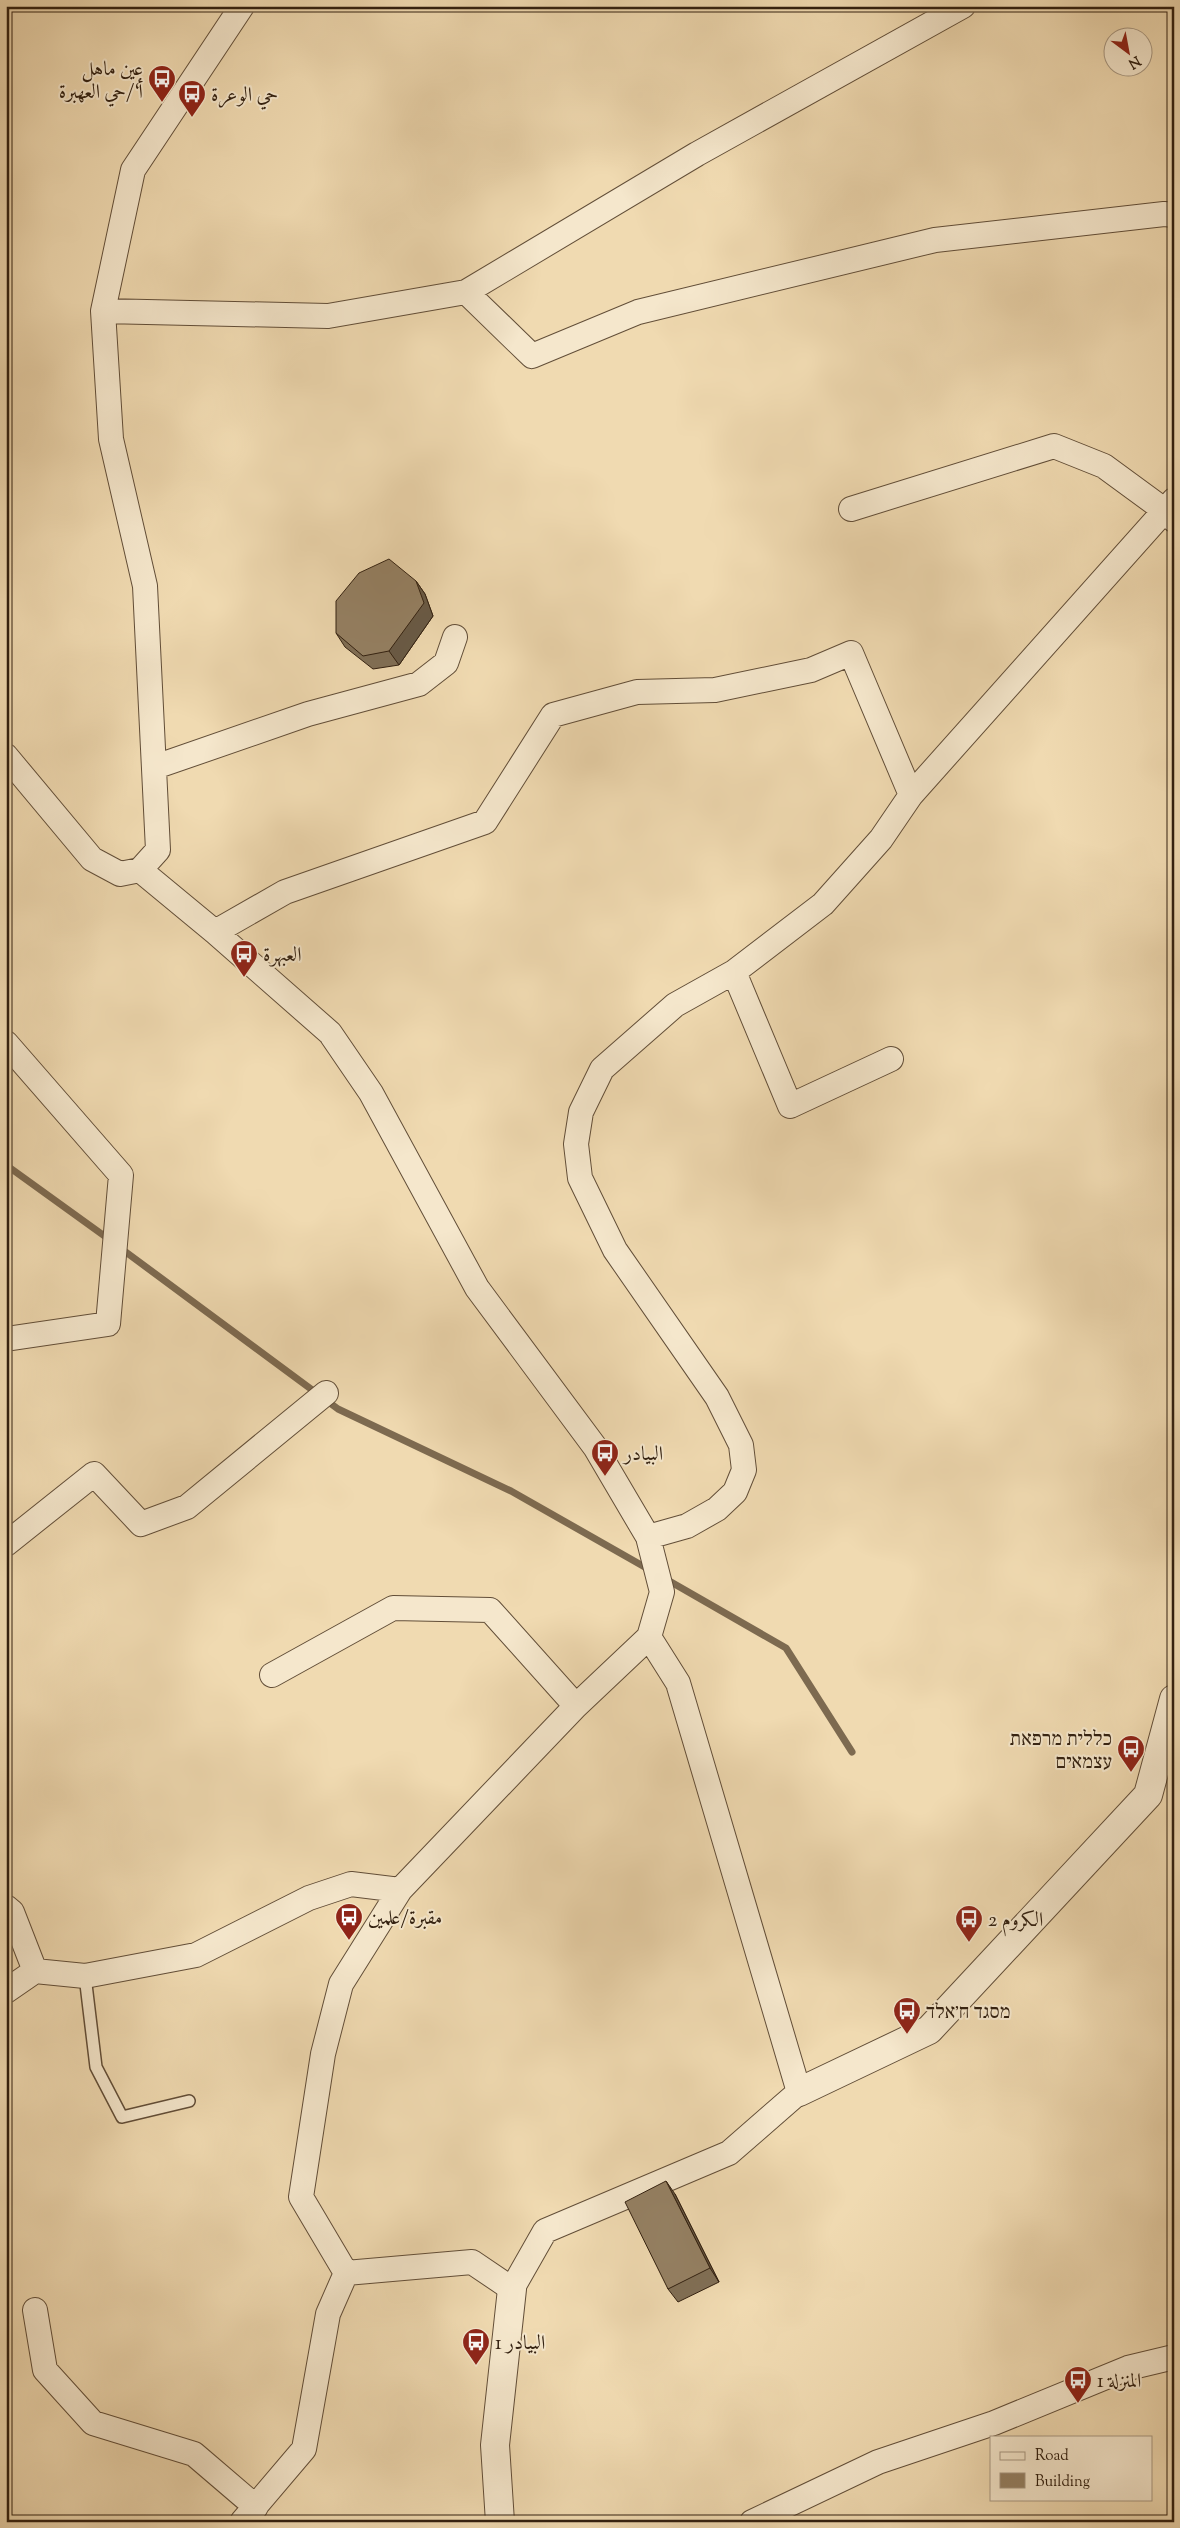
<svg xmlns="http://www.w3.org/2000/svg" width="1180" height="2528" font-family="'Sorts Mill Goudy',Amiri,'Frank Ruhl Libre',serif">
  <rect width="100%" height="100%" fill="#f0dab1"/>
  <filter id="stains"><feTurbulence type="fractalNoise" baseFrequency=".004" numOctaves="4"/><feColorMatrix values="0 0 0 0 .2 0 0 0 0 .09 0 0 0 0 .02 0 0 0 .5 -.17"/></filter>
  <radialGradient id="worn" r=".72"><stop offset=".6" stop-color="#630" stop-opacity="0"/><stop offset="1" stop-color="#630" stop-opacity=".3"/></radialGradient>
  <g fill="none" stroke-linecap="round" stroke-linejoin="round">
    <path stroke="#7d6a50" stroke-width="7" d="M6,1165L110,1240
      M119,1247L338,1409L511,1491L650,1570
      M664,1578L786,1648L852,1752"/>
    <defs>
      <path id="service" d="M85,1976L96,2067L122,2117L189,2101"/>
      <path id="minor" d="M466,292L532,356L638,312L935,240L1164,214L1174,215
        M103,311L328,316L466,292L697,154L963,6
        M851,509L1054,446L1104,466L1164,510L1174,520
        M6,756L92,859L120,874L140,870L215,932L330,1033L371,1093L477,1288L595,1447L648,1537L662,1592L649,1637L678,1683L799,2092L729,2153L545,2231L512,2289L472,2262L346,2273L301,2197L323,2054L341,1984L400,1890L576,1706L649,1637
        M155,767L308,714L419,684L446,663L455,637
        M911,795L1174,500
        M140,870L158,850L145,586L111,439L103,311L133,170L242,6
        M215,932L285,892L485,822L553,715L637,692L715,690L811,670L851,653L911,795L881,839L823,904L734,972
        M6,1043L121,1175L108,1324L6,1339
        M648,1537L687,1526L717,1509L735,1492L744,1470L741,1445L717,1397L615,1250L580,1178L576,1144L581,1112L602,1069L675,1005L734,972L790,1106L891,1059
        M6,1544L94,1474L141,1524L187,1507L326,1393
        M272,1675L393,1608L490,1610L576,1706
        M6,1907L12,1912L35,1971L6,1991
        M35,1971L85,1976L196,1955L309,1898L351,1884L400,1890
        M35,2310L45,2370L93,2423L194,2454L256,2507
        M242,2522L304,2449L328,2314L346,2273
        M752,2522L878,2462L994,2423L1128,2368L1174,2357"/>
      <path id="tertiary" d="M799,2092L929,2030L1148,1795L1174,1699
        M500,2522L495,2445L512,2289"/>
    </defs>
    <use href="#service" stroke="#624e38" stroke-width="14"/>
    <use href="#minor" stroke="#624e38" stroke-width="26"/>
    <use href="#tertiary" stroke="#624e38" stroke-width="30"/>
    <use href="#service" stroke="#f5e7cc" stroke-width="11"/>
    <use href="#minor" stroke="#f5e7cc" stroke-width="24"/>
    <use href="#tertiary" stroke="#f5e7cc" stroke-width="28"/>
  </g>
  <path fill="#806f56" stroke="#322010" d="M416,581L425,594L433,616L399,665L373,669L345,647L336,633Z
    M675,2194L719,2282L678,2302L668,2289Z"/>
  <path fill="#685a46" stroke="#322010" d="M416,581L425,594L433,616L399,665L389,651Z
    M666,2181L675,2194L719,2282L710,2268Z"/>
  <path fill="#958164" stroke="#322010" d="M389,559L416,581L424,603L389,651L363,656L336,633V601L359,573Z
    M666,2181L710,2268L668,2289L625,2202Z"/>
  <defs>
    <symbol id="bus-pin" viewBox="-11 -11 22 30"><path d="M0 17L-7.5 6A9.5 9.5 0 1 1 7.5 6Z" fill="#8f2418" stroke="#f5e7cc"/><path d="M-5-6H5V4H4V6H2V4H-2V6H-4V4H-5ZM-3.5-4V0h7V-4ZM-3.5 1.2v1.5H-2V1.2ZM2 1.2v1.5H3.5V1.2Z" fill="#fff"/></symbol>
  </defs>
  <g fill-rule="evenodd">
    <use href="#bus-pin" x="146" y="63" width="32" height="43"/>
    <use href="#bus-pin" x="176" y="78" width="32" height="43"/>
    <use href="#bus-pin" x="228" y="938" width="32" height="43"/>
    <use href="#bus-pin" x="589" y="1437" width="32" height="43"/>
    <use href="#bus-pin" x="1115" y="1733" width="32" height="43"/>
    <use href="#bus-pin" x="333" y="1901" width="32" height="43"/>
    <use href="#bus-pin" x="953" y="1903" width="32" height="43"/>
    <use href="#bus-pin" x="891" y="1995" width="32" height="43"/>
    <use href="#bus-pin" x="460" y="2326" width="32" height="43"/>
    <use href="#bus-pin" x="1062" y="2364" width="32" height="43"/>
  </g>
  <g text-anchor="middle" stroke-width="4" stroke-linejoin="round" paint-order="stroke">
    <g font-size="20" fill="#322010" stroke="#f5e7cc" text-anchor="start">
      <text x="143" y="75" text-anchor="end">عين ماهل<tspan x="143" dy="23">أ‘/حي العهبرة</tspan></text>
      <text x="211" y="101">حي الوعرة</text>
      <text x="263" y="961">العبهرة</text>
      <text x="624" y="1460">البيادر</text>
      <text x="1112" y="1745" text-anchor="end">כללית מרפאת<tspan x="1112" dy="23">עצמאים</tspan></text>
      <text x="368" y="1924">مقبرة/علمين</text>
      <text x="988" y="1926">الكروم 2</text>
      <text x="926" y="2018">מסגד ח׳אלד</text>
      <text x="495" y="2349">البيادر 1</text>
      <text x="1097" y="2387">المنزلة 1</text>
    </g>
  </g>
  <rect width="1180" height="2528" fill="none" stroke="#f0dab1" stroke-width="25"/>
  <rect x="8" y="8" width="1165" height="2513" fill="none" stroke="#322010" stroke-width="2.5"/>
  <rect x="12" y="12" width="1155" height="2503" fill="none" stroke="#322010"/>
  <rect x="990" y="2436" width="162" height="65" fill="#f5e7cc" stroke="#a79781"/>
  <rect x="1000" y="2452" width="25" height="8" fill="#f5e7cc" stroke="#a79781"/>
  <text x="1035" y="2460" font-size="15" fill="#322010">Road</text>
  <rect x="1000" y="2473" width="25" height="15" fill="#958164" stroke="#a79781"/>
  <text x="1035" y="2486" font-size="15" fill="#322010">Building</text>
  <g transform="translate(1128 52) rotate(148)"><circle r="24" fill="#f5e7cc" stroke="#a79781"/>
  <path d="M0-4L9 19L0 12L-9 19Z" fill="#8f2418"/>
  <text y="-8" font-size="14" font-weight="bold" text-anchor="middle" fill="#322010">N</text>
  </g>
  <rect width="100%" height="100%" filter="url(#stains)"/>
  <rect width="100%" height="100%" fill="url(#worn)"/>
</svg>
